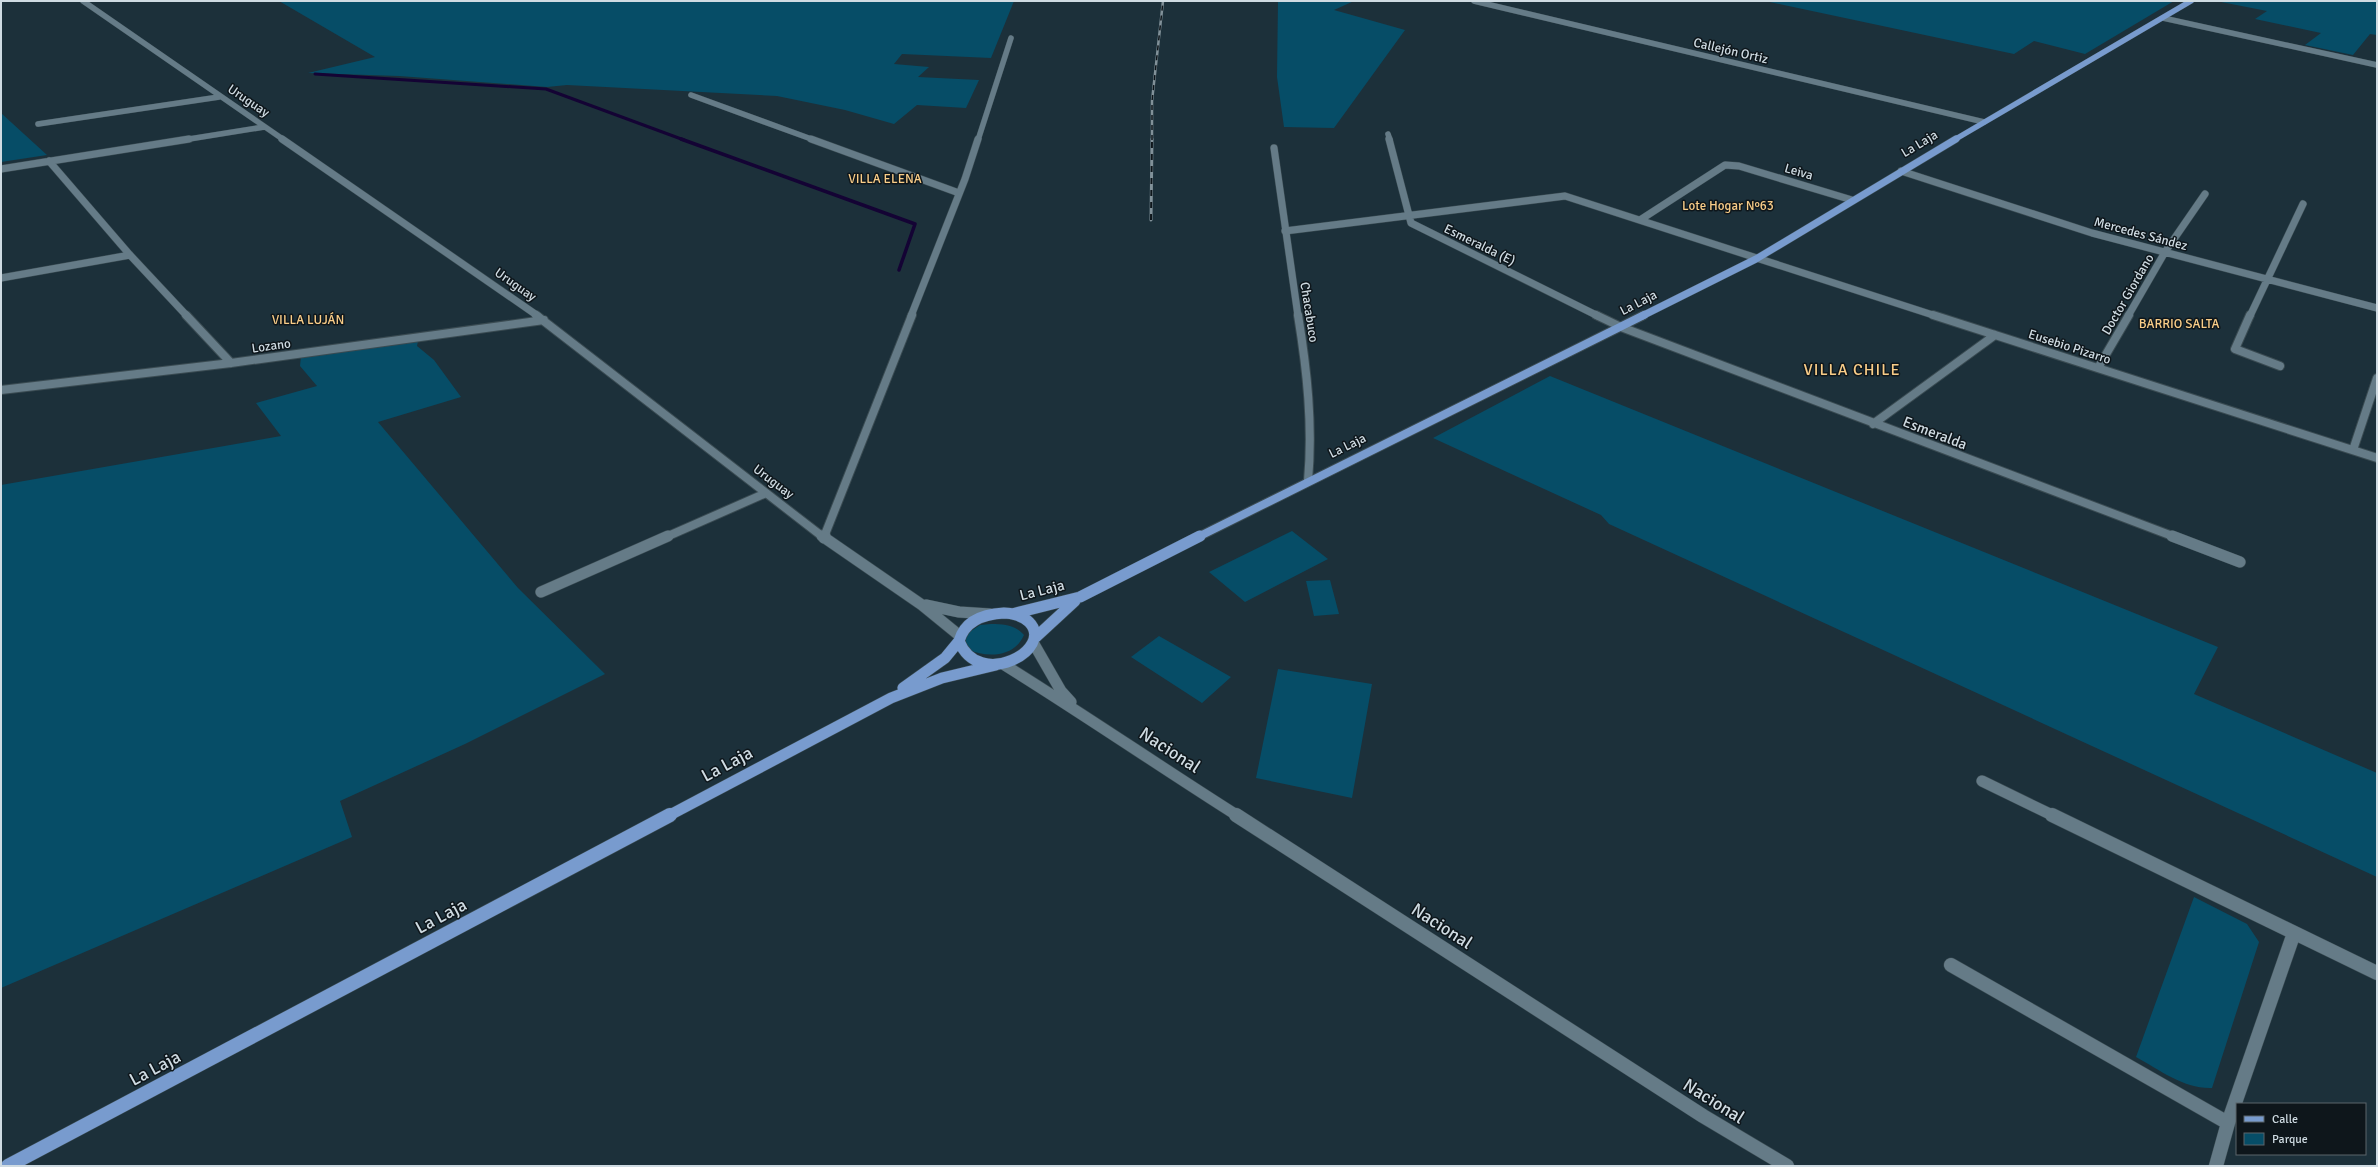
<svg xmlns="http://www.w3.org/2000/svg" width="2378" height="1167" font-family="Signika,sans-serif">
  <rect width="100%" height="100%" fill="#1c303a"/>
  <path fill="#064d67" d="M279,1H1014L991,58L902,54L894,64L929,67L918,77L979,80L966,108L917,105L894,124L845,110L777,96L567,85L547,87L399,76L308,73L375,57Z
    M1278,1H1354L1334,10L1405,30L1334,128L1284,127L1277,77Z
    M1765,1H2174L2085,54L2034,41L2014,54Z
    M2216,1H2377V35L2370,34L2353,55L2305,45L2321,33L2255,19L2267,11Z
    M1,113L47,155L1,162Z
    M418,341L417,346L434,360L461,397L378,422L518,588L605,674L465,744L340,801L352,837L1,988V485L281,436L256,403L317,386L300,366L301,356Z
    M1550,376L2218,647L2194,694L2377,773V877L1609,524L1601,515L1433,438Z
    M1292,531L1328,559L1245,602L1209,572Z
    M1330,580L1339,614L1314,616L1306,581Z
    M991,624C1005,624 1015,625 1024,635C1014,658 987,658 966,649L965,635L980,625Z
    M1159,636L1231,677L1202,703L1131,657Z
    M1278,669L1372,684L1352,798L1256,778Z
    M2194,897L2247,924L2259,942L2212,1088C2184,1089 2160,1070 2136,1057Z"/>
  <g fill="none" stroke-linecap="round" stroke-linejoin="round">
    <path stroke="#140334" stroke-width="3" d="M315,74L546,89L684,140"/>
    <path stroke="#140334" stroke-width="3.5" d="M681,139L915,224L899,270"/>
    <defs>
      <path id="minor-far4" d="M83,1L284,140
        M1474,1L1984,122
        M2163,18L2377,65
        M691,95L814,140
        M38,124L219,97
        M1388,134L1390,140
        M183,140L264,127
        M978,140L1011,38"/>
      <path id="minor-far3" d="M282,139L538,316
        M811,139L959,193
        M1389,139L1411,223L1598,316
        M1274,148L1298,316
        M49,161L130,255L187,316
        M1,169L189,139
        M1901,171L2092,233L2377,308
        M1640,220L1725,165L1739,166L1852,200
        M1285,231L1565,196L1936,316
        M1,278L130,255
        M911,316L965,179L978,139
        M2128,316L2165,252L2205,194
        M2250,316L2303,204"/>
      <path id="minor-far2" d="M186,315L231,363
        M536,315L823,537
        M1298,315C1307,370 1313,425 1308,481
        M1596,315L1621,327L2175,537
        M1933,315L2377,458
        M2250,315L2235,349L2280,366
        M2098,368L2129,315
        M1,390L231,363L544,320
        M1873,424L1995,335
        M2353,450L2377,378
        M666,537L766,493
        M824,537L912,315"/>
      <path id="minor-far1" d="M822,536L922,605L960,636
        M2172,536L2240,562
        M824,538L825,536
        M541,592L668,536
        M926,605L959,612L990,614
        M1034,644L1061,691L1071,702
        M1003,664C1082,713 1159,766 1238,816
        M1982,781L2054,816"/>
      <path id="minor" d="M1236,815L1703,1116L1787,1166
        M2052,815L2377,973
        M1951,965L2228,1123
        M2216,1166L2228,1123L2294,933"/>
      <path id="major-far4" d="M1954,140L2191,1"/>
      <path id="major-far3" d="M1642,316L1756,259L1956,139"/>
      <path id="major-far2" d="M1198,537L1644,315"/>
      <path id="major-far1" d="M1004,613C1012,613 1023,616 1029,622C1056,649 979,691 959,641C965,620 984,614 1004,613Z
        M1012,614L1080,597L1200,536
        M1036,637L1075,601
        M903,688L945,658L959,641
        M668,816L891,698L942,678L996,665"/>
      <path id="major" d="M8,1166L670,815"/>
    </defs>
    <use href="#minor-far4" stroke="#3a4b52" stroke-width="6"/>
    <use href="#minor-far3" stroke="#3a4b52" stroke-width="8"/>
    <use href="#minor-far2" stroke="#3a4b52" stroke-width="10"/>
    <use href="#minor-far1" stroke="#3a4b52" stroke-width="12"/>
    <use href="#minor" stroke="#3a4b52" stroke-width="15"/>
    <use href="#major-far4" stroke="#3a4b52" stroke-width="6"/>
    <use href="#major-far3" stroke="#3a4b52" stroke-width="8"/>
    <use href="#major-far2" stroke="#3a4b52" stroke-width="10"/>
    <use href="#major-far1" stroke="#3a4b52" stroke-width="12"/>
    <use href="#major" stroke="#3a4b52" stroke-width="15"/>
    <use href="#minor-far4" stroke="#657b87" stroke-width="5.5"/>
    <use href="#minor-far3" stroke="#657b87" stroke-width="7"/>
    <use href="#minor-far2" stroke="#657b87" stroke-width="8"/>
    <use href="#minor-far1" stroke="#657b87" stroke-width="11"/>
    <use href="#minor" stroke="#657b87" stroke-width="14"/>
    <use href="#major-far4" stroke="#789bce" stroke-width="5.5"/>
    <use href="#major-far3" stroke="#789bce" stroke-width="7"/>
    <use href="#major-far2" stroke="#789bce" stroke-width="8"/>
    <use href="#major-far1" stroke="#789bce" stroke-width="11"/>
    <use href="#major" stroke="#789bce" stroke-width="14"/>
    <defs>
      <path id="rail-far1" d="M1152,140V101L1163,1"/>
      <path id="rail" d="M1151,220L1152,139"/>
    </defs>
    <use href="#rail-far1" stroke="#819199" stroke-width="2.5"/>
    <use href="#rail" stroke="#819199" stroke-width="3"/>
    <use href="#rail-far1" stroke="#0e161b" stroke-width="1.5" stroke-dasharray="5" stroke-linecap="butt"/>
    <use href="#rail" stroke="#0e161b" stroke-width="2" stroke-dasharray="6" stroke-linecap="butt"/>
  </g>
  <g text-anchor="middle" stroke-width="3" stroke-linejoin="round" paint-order="stroke">
    <g font-size="13" fill="#cfdbe2" stroke="#0e161b">
      <text transform="translate(1731 50) rotate(13)" y="5">Callejón Ortiz</text>
      <text transform="translate(249 100) rotate(34)" y="5">Uruguay</text>
      <text transform="translate(1919 143) rotate(-31)" y="5">La Laja</text>
      <text transform="translate(1799 171) rotate(16)" y="5">Leiva</text>
      <text transform="translate(2141 233) rotate(15)" y="5">Mercedes Sández</text>
      <text transform="translate(1480 244) rotate(26)" y="5">Esmeralda (E)</text>
      <text transform="translate(516 284) rotate(35)" y="5">Uruguay</text>
      <text transform="translate(2127 294) rotate(-60)" y="5">Doctor Giordano</text>
      <text transform="translate(1638 302) rotate(-27)" y="5">La Laja</text>
      <text transform="translate(1310 312) rotate(81)" y="5">Chacabuco</text>
      <text transform="translate(271 345) rotate(-8)" y="5">Lozano</text>
      <text transform="translate(2070 346) rotate(18)" y="5">Eusebio Pizarro</text>
      <text transform="translate(1347 445) rotate(-26)" y="5">La Laja</text>
      <text transform="translate(774 481) rotate(37)" y="5">Uruguay</text>
    </g>
    <g font-size="13" fill="#f9cd88" stroke="#0e161b">
      <text x="885" y="183">VILLA ELENA</text>
      <text x="1728" y="210">Lote Hogar Nº63</text>
      <text x="308" y="324">VILLA LUJÁN</text>
      <text x="2179" y="328">BARRIO SALTA</text>
    </g>
    <g font-size="15" fill="#cfdbe2" stroke="#0e161b">
      <text transform="translate(1935 433) rotate(21)" y="5">Esmeralda</text>
      <text transform="translate(1042 590) rotate(-14)" y="5">La Laja</text>
    </g>
    <g font-size="16" letter-spacing="1" fill="#f9cd88" stroke="#0e161b">
      <text x="1852" y="375">VILLA CHILE</text>
    </g>
    <g font-size="18" fill="#cfdbe2" stroke="#0e161b">
      <text transform="translate(1170 750) rotate(33)" y="6">Nacional</text>
      <text transform="translate(727 764) rotate(-28)" y="6">La Laja</text>
      <text transform="translate(441 916) rotate(-28)" y="6">La Laja</text>
      <text transform="translate(1442 926) rotate(33)" y="6">Nacional</text>
      <text transform="translate(155 1068) rotate(-28)" y="6">La Laja</text>
      <text transform="translate(1714 1101) rotate(32)" y="6">Nacional</text>
    </g>
  </g>
  <rect width="2378" height="1167" fill="none" stroke="#cfdbe2" stroke-width="4"/>
  <rect x="2236" y="1103" width="130" height="52" fill="#0e161b" stroke="#5b656b"/>
  <rect x="2244" y="1116" width="20" height="6" fill="#789bce" stroke="#5b656b"/>
  <text x="2272" y="1123" font-size="12" fill="#cfdbe2">Calle</text>
  <rect x="2244" y="1133" width="20" height="12" fill="#064d67" stroke="#5b656b"/>
  <text x="2272" y="1143" font-size="12" fill="#cfdbe2">Parque</text>
</svg>
